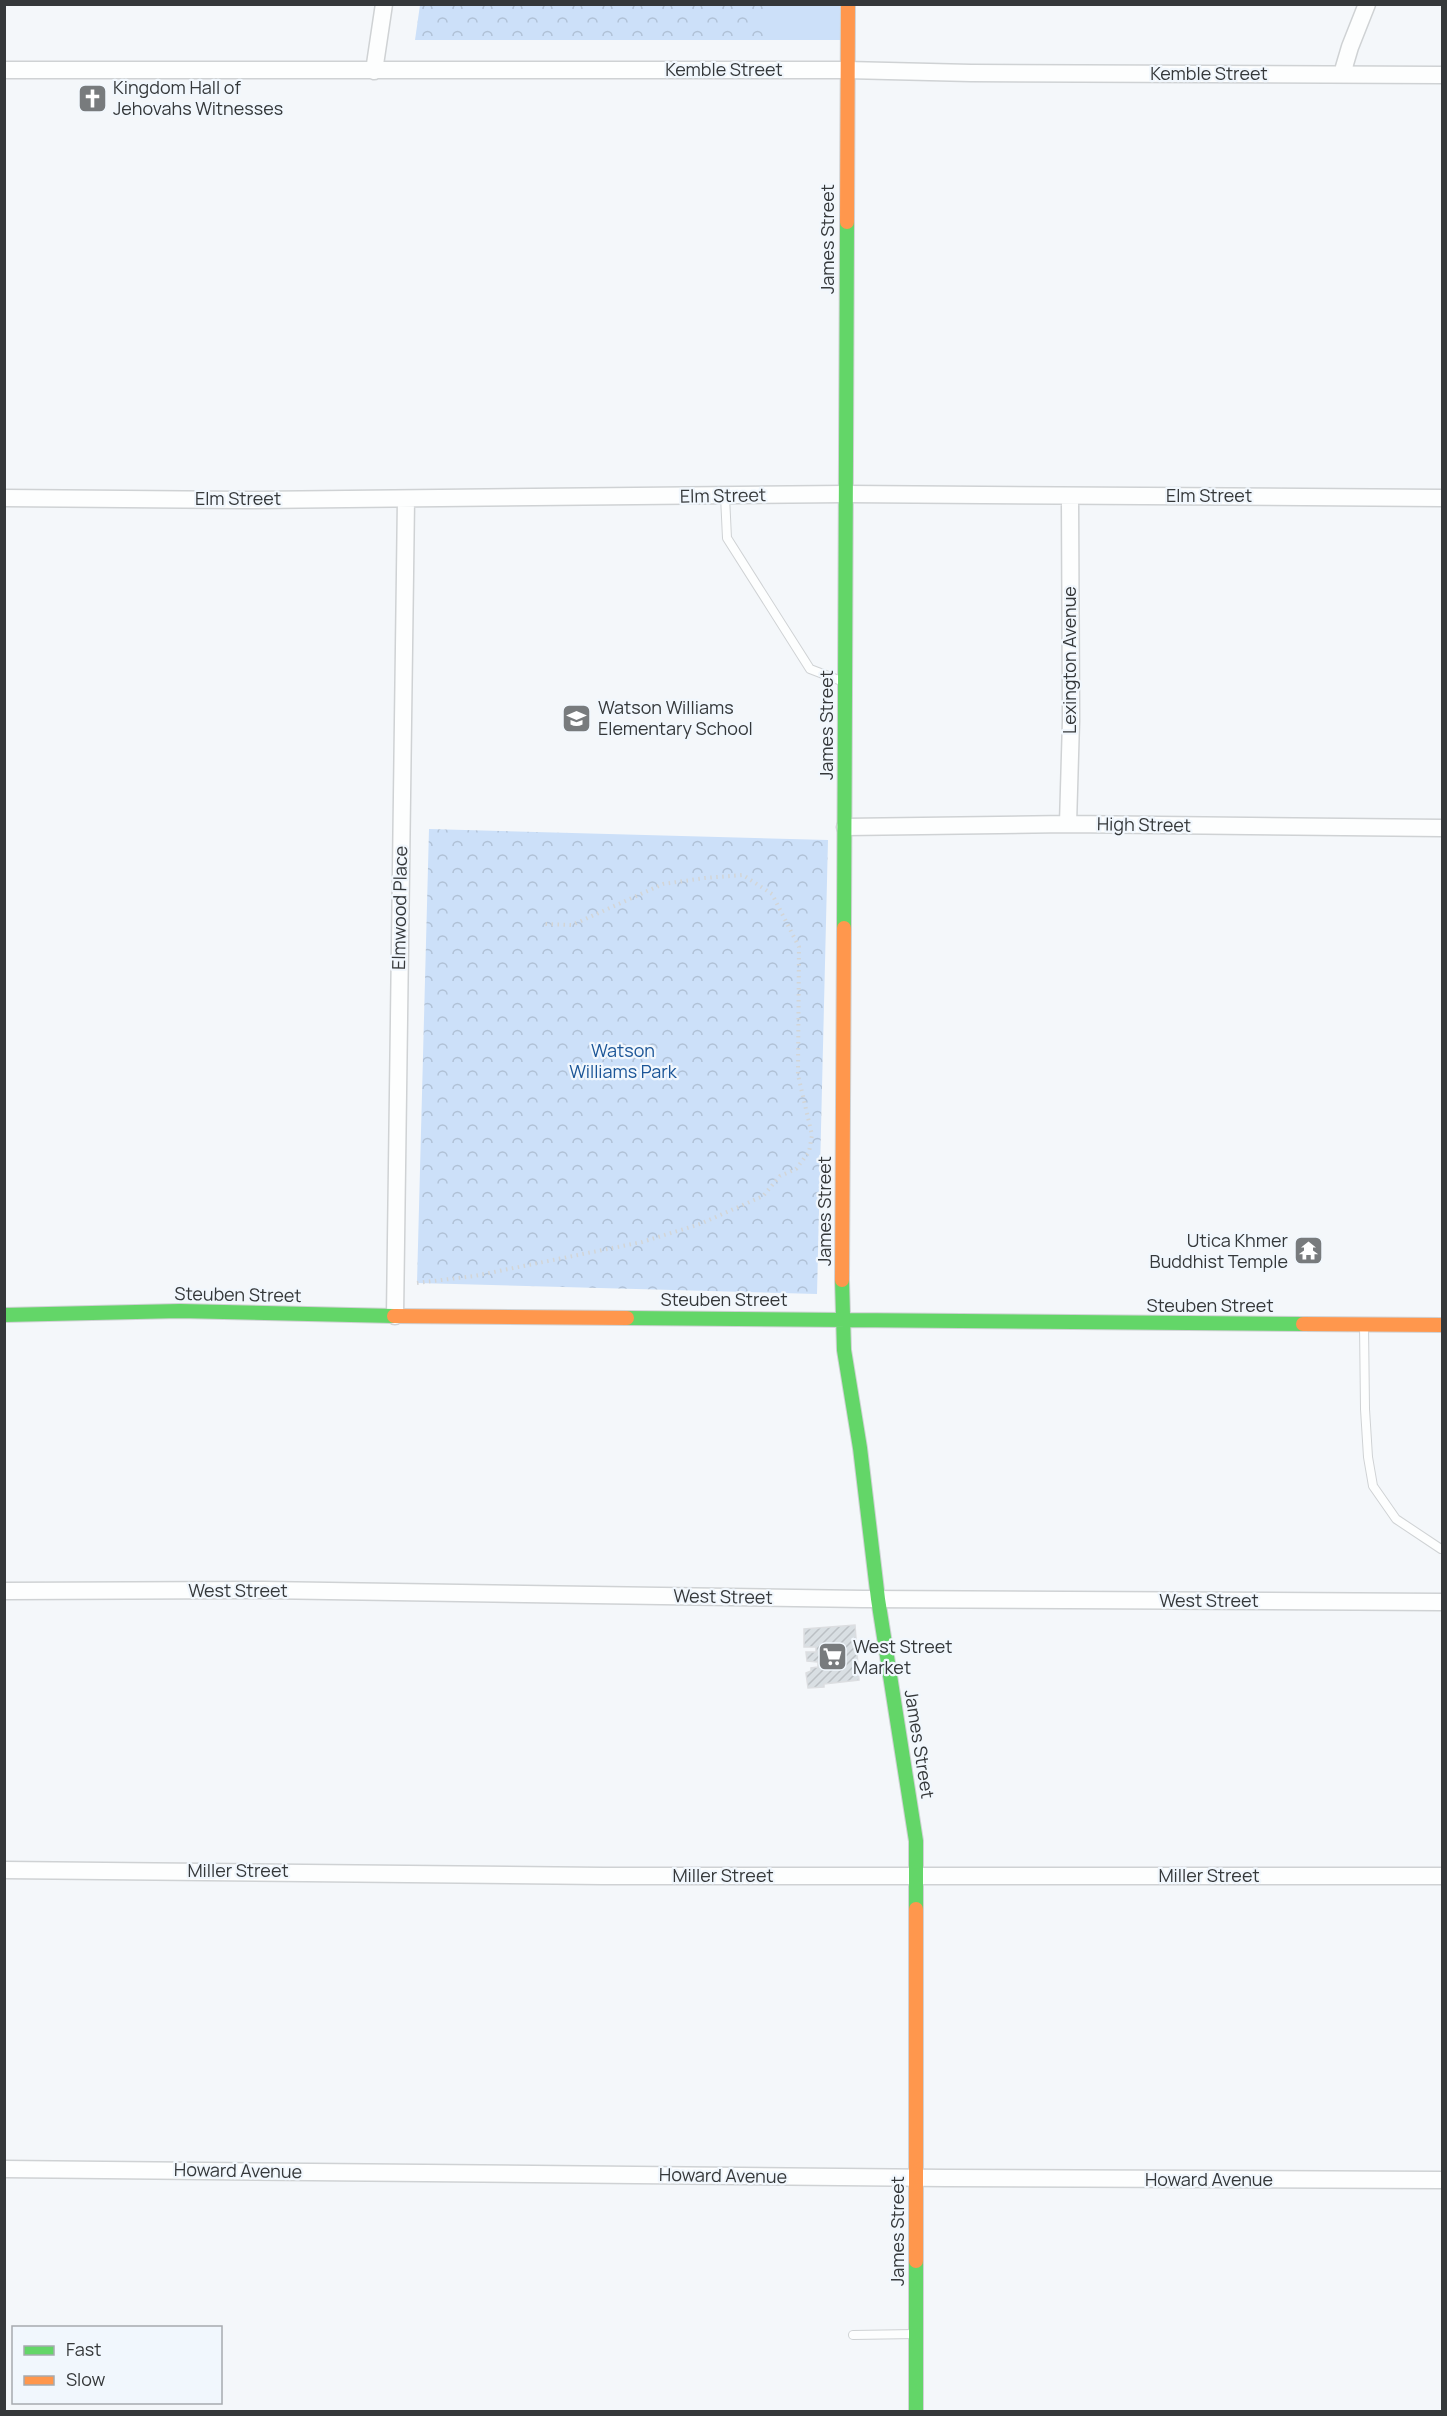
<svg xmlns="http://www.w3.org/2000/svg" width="1447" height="2416" font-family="Manrope,sans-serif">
  <defs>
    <pattern id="forest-crowns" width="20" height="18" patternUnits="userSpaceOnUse" patternTransform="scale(1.5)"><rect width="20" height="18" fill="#cce0f9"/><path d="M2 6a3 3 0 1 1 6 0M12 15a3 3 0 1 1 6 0" fill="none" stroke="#b0c1d6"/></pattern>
    <pattern id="building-hatch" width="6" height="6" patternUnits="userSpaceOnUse" patternTransform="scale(1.5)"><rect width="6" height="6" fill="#d9dfe3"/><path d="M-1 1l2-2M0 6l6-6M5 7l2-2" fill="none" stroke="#bbc0c4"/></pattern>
  </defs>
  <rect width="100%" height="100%" fill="#f4f7fa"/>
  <path fill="url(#forest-crowns)" d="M420,5H840V40H415Z
    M429,829L828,840L817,1294L417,1283Z"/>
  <path fill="#cce0f9" d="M765,5H840V40H765Z"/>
  <path fill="url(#building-hatch)" stroke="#dcdee1" stroke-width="1.5" d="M855,1625L859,1680L824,1684V1687L808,1688L806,1673L811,1671V1668L818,1667V1662L807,1661L806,1652H816V1647H804V1629Z"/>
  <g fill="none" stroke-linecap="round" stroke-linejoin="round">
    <defs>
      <path id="lane" d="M725,496L727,538L810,669L844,682
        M1364,1325L1365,1409L1368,1457L1373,1486L1396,1519L1441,1549
        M853,2335L915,2334"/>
      <path id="street" d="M4,70H847L971,73L1442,75
        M374,71L384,4
        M1342,74L1350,47L1367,4
        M4,498L244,500L846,494L1442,498
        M1068,824L1071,721L1070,496
        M845,827L1068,824L1442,828
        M395,1316L406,499
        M4,1591L263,1590L863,1599L1442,1602
        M4,1870L603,1876H1442
        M4,2169L946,2178L1442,2180"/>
      <path id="fast" d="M844,928L847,222
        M842,1280L844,1350L860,1448L878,1599L916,1841V1909
        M4,1315L180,1311L394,1316
        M627,1318L1303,1324
        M916,2261V2412"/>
      <path id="slow" d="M847,222L848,4
        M842,1280L844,928
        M394,1316L627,1318
        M1303,1324L1442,1325
        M916,1909V2261"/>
    </defs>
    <use href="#lane" stroke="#cfd2d4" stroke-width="10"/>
    <use href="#street" stroke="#cfd2d4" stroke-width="19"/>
    <use href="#fast" stroke="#cfd2d4" stroke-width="16"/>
    <use href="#slow" stroke="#cfd2d4" stroke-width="16"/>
    <path stroke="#d3d5d6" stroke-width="4" stroke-dasharray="1.5 4.5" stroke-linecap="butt" d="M417,1283L474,1276L642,1242L700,1224L763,1196L780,1176L796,1169L809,1152L812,1135L798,1075L799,947L772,894L743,875L705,878L663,884L572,925L544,924"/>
    <use href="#lane" stroke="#fdfefe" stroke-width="8"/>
    <use href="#street" stroke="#fdfefe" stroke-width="16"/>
    <use href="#fast" stroke="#63d668" stroke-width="14"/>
    <use href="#slow" stroke="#ff974d" stroke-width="14"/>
  </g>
  <defs>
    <symbol id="church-square" viewBox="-11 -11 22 22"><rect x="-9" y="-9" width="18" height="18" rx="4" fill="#787b7d" stroke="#f1f7fd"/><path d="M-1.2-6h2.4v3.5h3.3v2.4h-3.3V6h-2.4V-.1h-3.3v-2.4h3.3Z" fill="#fff"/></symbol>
    <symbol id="school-square" viewBox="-11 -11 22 22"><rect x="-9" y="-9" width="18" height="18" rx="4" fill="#787b7d" stroke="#f1f7fd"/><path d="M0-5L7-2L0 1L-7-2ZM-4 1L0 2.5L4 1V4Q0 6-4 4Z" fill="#fff"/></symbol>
    <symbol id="temple-square" viewBox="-11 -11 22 22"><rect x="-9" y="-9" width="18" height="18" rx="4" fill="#787b7d" stroke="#f1f7fd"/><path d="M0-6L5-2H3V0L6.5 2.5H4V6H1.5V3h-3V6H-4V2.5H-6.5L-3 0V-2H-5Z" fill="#fff"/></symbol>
    <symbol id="supermarket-square" viewBox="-11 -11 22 22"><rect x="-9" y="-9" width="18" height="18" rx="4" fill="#787b7d" stroke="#f1f7fd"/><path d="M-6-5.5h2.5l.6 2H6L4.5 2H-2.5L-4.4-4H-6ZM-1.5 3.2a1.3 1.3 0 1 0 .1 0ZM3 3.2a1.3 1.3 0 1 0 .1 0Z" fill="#fff"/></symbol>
  </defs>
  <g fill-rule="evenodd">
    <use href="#church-square" x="76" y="82" width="33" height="33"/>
    <use href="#school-square" x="560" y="702" width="33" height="33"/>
    <use href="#temple-square" x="1292" y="1234" width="33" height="33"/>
    <use href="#supermarket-square" x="816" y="1640" width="33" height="33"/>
  </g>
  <g text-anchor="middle" stroke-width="4.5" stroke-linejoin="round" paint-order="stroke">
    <g font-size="18" fill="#35383a" stroke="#f1f7fd">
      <text x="724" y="76">Kemble Street</text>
      <text x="1209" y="80">Kemble Street</text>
      <text transform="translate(828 239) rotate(-90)" y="6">James Street</text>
      <text transform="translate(723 496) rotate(-1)" y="6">Elm Street</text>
      <text x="1209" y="502">Elm Street</text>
      <text x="238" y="505">Elm Street</text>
      <text transform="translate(1070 660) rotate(-90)" y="6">Lexington Avenue</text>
      <text transform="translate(827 725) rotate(-90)" y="6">James Street</text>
      <text transform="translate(1144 825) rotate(1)" y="6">High Street</text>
      <text transform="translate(400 908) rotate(-89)" y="6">Elmwood Place</text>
      <text transform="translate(825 1211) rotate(-90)" y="6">James Street</text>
      <text transform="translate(238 1295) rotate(1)" y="6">Steuben Street</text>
      <text x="724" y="1306">Steuben Street</text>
      <text x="1210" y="1312">Steuben Street</text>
      <text x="238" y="1597">West Street</text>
      <text transform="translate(723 1597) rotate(1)" y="6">West Street</text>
      <text x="1209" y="1607">West Street</text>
      <text transform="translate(919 1744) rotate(81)" y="6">James Street</text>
      <text x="238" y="1877">Miller Street</text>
      <text x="723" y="1882">Miller Street</text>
      <text x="1209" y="1882">Miller Street</text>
      <text transform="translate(238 2171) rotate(1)" y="6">Howard Avenue</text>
      <text transform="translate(723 2176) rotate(1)" y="6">Howard Avenue</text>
      <text x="1209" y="2186">Howard Avenue</text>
      <text transform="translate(898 2231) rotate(-90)" y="6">James Street</text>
    </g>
    <g font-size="18" fill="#35383a" stroke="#f1f7fd" text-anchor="start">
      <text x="113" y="94">Kingdom Hall of<tspan x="113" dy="21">Jehovahs Witnesses</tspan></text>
      <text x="598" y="714">Watson Williams<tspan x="598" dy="21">Elementary School</tspan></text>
      <text x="1288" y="1247" text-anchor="end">Utica Khmer<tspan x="1288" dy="21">Buddhist Temple</tspan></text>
      <text x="853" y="1653">West Street<tspan x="853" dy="21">Market</tspan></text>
    </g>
    <g font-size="18" fill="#1b5597" stroke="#f1f7fd">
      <text x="623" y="1057">Watson<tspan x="623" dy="21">Williams Park</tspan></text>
    </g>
  </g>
  <rect width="1447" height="2416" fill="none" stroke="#35383a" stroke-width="12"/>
  <rect x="12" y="2326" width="210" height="78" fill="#f1f7fd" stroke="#a6abaf" stroke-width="1.5"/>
  <rect x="24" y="2346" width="30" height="9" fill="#63d668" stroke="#a6abaf" stroke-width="1.5"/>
  <text x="66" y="2356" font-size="18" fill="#35383a">Fast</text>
  <rect x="24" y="2376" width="30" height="9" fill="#ff974d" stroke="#a6abaf" stroke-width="1.5"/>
  <text x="66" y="2386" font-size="18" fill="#35383a">Slow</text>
</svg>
